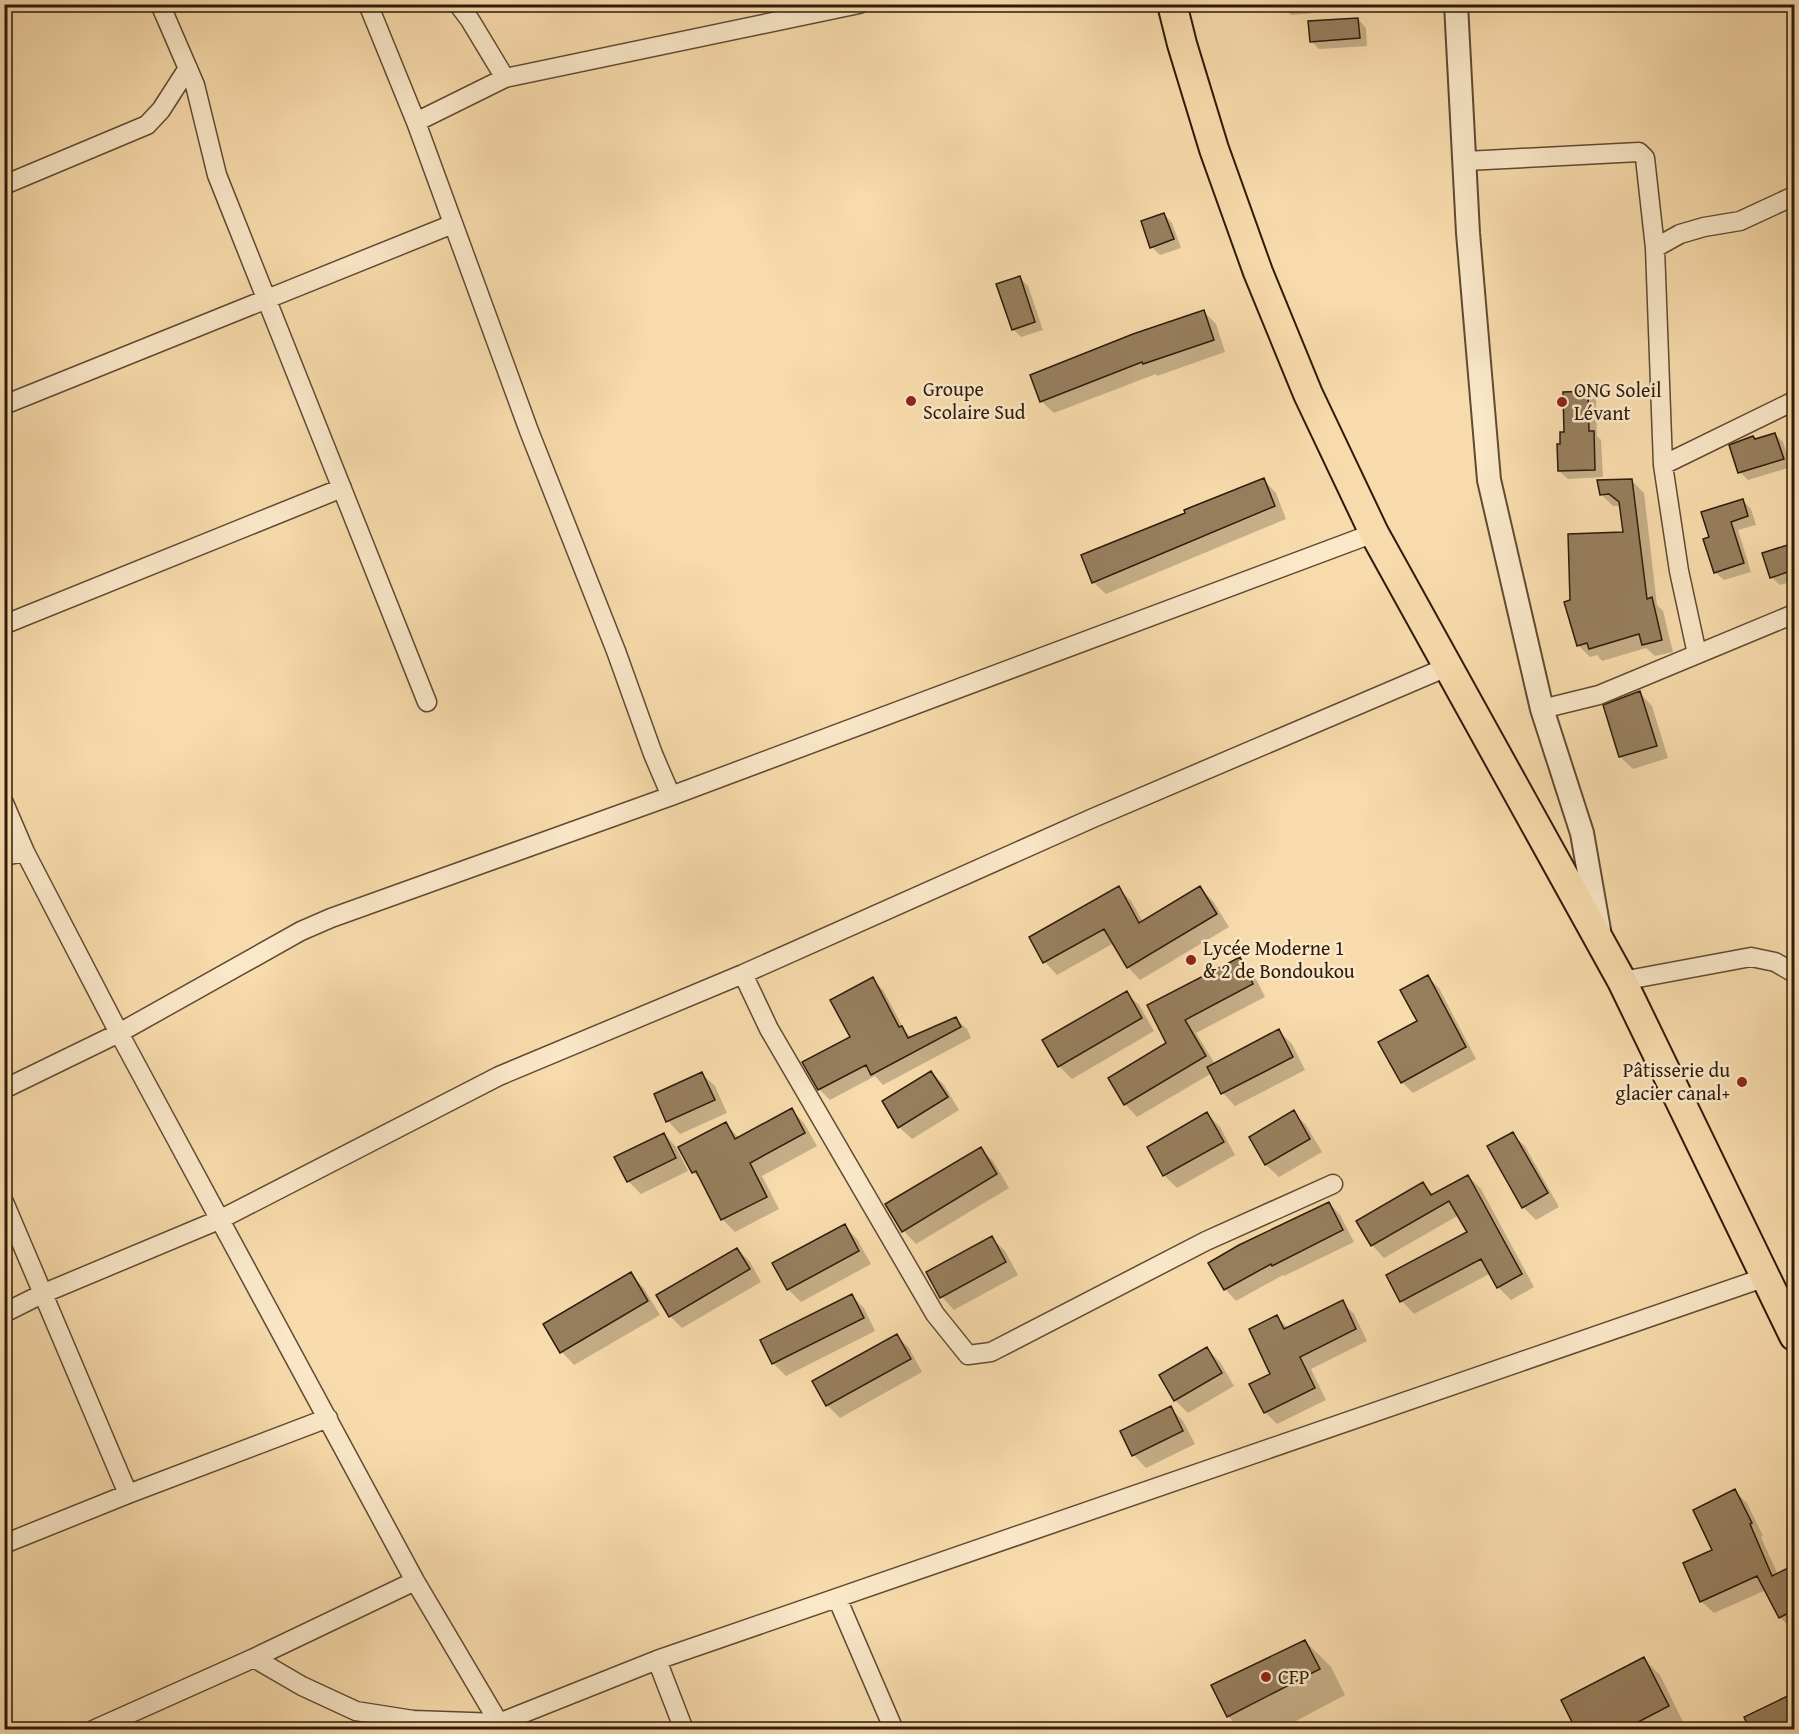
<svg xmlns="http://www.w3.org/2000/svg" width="1799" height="1734" font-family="'Gentium Book Plus',serif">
  <rect width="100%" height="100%" fill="#f8dbac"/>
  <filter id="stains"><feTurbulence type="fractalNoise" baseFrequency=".00333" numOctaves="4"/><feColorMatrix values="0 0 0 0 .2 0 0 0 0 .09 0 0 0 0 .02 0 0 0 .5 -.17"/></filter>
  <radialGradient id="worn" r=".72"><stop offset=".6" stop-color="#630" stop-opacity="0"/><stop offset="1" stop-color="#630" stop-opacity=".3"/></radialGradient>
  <path fill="#0003" d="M1287,4H1314V13L1291,15L1287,11Z
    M1358,19L1366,28L1367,46L1319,49L1311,41Z
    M1164,214L1172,223L1181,248L1160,255L1152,247Z
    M1020,278L1028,286L1043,330L1021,337L1013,329Z
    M1203,311L1216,324L1225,352L1157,376L1156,374L1054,413L1041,401Z
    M1587,392L1596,400L1597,436L1601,440L1603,477L1568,479L1559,471L1562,445L1566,433Z
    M1775,434L1783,442L1791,467L1748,480L1740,472L1756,440Z
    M1264,480L1276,493L1286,519L1106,594L1093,582L1187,514Z
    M1632,481L1644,493L1657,605L1663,611L1673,652L1655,656L1646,648L1602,661L1597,655L1590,657L1578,645L1571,601L1624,534L1621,506H1613L1601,494Z
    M1743,501L1751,509L1756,525L1738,530L1751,572L1724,580L1715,572L1711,538Z
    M1794,544V581L1780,585L1771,577L1764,554Z
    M1640,693L1652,706L1668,758L1633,769L1620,757Z
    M1118,888L1131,901L1143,922L1200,888L1213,901L1229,927L1140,980L1128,967L1114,943L1057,975L1045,962Z
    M1239,959L1252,971L1265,997L1196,1033L1215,1064L1279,1031L1292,1044L1305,1070L1235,1106L1223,1093L1212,1073L1137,1117L1125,1104L1168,1044L1149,1005Z
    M1428,977L1439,988L1476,1059L1413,1093L1402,1082L1419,1021Z
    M872,979L883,990L905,1031L912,1038L956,1019L967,1029L971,1038L883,1085L875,1076L830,1100L819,1089L852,1038Z
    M1126,993L1139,1005L1154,1031L1072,1079L1059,1066Z
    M931,1072L944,1085L959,1110L912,1139L899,1127Z
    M702,1074L715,1086L727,1113L680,1134L668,1121Z
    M792,1110L804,1123L817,1146L762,1176L779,1209L735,1232L722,1219L704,1183L693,1172L726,1124L739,1138Z
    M1293,1112L1306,1125L1322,1152L1279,1177L1266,1165L1251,1137Z
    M1207,1114L1220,1127L1235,1155L1177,1188L1164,1175Z
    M664,1134L676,1147L688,1171L641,1194L628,1181Z
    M1512,1134L1525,1146L1559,1207L1536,1220L1523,1207Z
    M980,1148L993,1161L1009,1188L916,1244L904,1231Z
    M1468,1176L1481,1189L1534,1287L1511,1300L1498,1287L1491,1273L1414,1314L1402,1301L1388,1275L1469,1233L1459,1215L1384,1258L1372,1245L1423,1184L1434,1195Z
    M1329,1203L1340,1215L1354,1242L1284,1276L1283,1275L1236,1301L1225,1289Z
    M844,1226L857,1239L871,1264L801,1302L788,1289Z
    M992,1238L1005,1251L1018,1275L954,1310L942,1297L928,1273Z
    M737,1249L750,1262L761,1282L682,1328L670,1316Z
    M630,1274L643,1287L660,1315L574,1365L562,1352L545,1324Z
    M852,1296L864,1308L875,1331L786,1376L773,1363Z
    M1342,1302L1354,1314L1367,1341L1311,1369L1326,1400L1277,1424L1265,1412L1272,1375L1277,1317L1289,1329Z
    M897,1336L909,1348L922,1372L840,1418L827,1405Z
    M1207,1349L1220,1362L1234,1386L1188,1413L1175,1400Z
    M1171,1408L1183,1421L1195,1444L1146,1468L1134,1455Z
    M1735,1491L1747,1503L1763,1536L1761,1537L1778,1575L1794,1566V1629L1792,1630L1780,1617L1766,1590L1714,1613L1701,1601L1714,1551Z
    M1305,1641L1331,1667L1345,1695L1279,1730H1241L1228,1716L1213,1686Z
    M1644,1659L1660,1675L1683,1722L1668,1730H1577Z
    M1348,1724L1354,1730H1337Z"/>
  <path fill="#977f5e" stroke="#2d1b0a" stroke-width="1.5" d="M1358,18L1360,38L1310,42L1308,21Z
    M1164,213L1174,239L1150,248L1141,221Z
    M1020,276L1035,322L1012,330L996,284Z
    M1204,310L1214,340L1143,364L1142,362L1040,402L1030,375L1133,334Z
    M1588,391L1589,431H1594L1595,470L1558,471L1557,444H1560V432H1564L1563,392Z
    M1775,433L1784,459L1738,473L1729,445L1753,436L1755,439Z
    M1264,478L1275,506L1092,583L1081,555L1185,513L1184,510Z
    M1632,479L1647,599L1652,597L1662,640L1642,645L1639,634L1589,649L1587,643L1577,646L1564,602L1570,600L1568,534L1623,532L1619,502L1609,494L1600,495L1597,480Z
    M1743,499L1748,516L1731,522L1744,563L1714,573L1703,539L1709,537L1701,512Z
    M1794,543V570L1770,578L1762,553Z
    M1640,691L1657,746L1619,757L1603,705Z
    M1119,886L1139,923L1200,886L1217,914L1127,968L1104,929L1043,963L1029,937Z
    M1240,957L1253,984L1185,1020L1206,1056L1124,1105L1108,1078L1166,1043L1147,1005Z
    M1428,975L1466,1047L1401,1083L1378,1042L1417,1021L1400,990Z
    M873,977L899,1027L902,1026L908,1038L956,1017L961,1027L871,1075L866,1065L818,1090L802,1062L850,1037L830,1000Z
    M1127,991L1142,1018L1058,1067L1042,1040Z
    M1279,1029L1293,1057L1221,1094L1207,1067Z
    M931,1071L948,1097L898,1128L882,1101Z
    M702,1072L715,1100L666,1122L654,1094Z
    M792,1108L805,1133L750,1163L767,1197L721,1220L696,1171L692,1173L678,1147L726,1122L735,1139Z
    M1294,1110L1310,1139L1265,1165L1249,1137Z
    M1207,1112L1224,1142L1163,1176L1147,1147Z
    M1513,1132L1548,1193L1522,1208L1487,1146Z
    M664,1133L676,1158L627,1182L614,1157Z
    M981,1147L997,1174L902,1232L885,1204Z
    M1468,1175L1522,1274L1497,1288L1481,1259L1400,1302L1386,1275L1467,1232L1449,1201L1371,1246L1356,1221L1423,1182L1431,1195Z
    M1329,1202L1343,1230L1272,1266L1271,1264L1224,1290L1208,1263L1239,1245Z
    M845,1224L859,1251L787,1290L772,1263Z
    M992,1236L1006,1262L940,1298L926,1272Z
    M737,1248L750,1269L669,1317L656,1295Z
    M631,1272L648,1301L560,1353L543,1324Z
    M852,1294L864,1318L772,1364L760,1340Z
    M1343,1300L1356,1329L1300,1357L1315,1388L1264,1413L1249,1384L1270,1374L1249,1329L1277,1315L1284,1329Z
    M897,1334L911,1359L826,1406L812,1381Z
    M1207,1347L1222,1373L1174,1401L1159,1375Z
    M1171,1406L1183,1431L1132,1456L1120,1431Z
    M1735,1489L1752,1523L1750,1524L1772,1576L1794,1565V1610L1779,1618L1757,1576L1700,1602L1683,1563L1712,1550L1693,1510Z
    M1305,1640L1320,1669L1227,1717L1211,1685Z
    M1644,1657L1669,1706L1623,1730H1576L1561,1700Z
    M1794,1693V1730H1750L1744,1717Z"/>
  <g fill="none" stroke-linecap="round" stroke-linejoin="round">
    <defs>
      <path id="minor" d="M160,4L195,85L217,175L427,702
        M368,4L416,122L529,431L616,651L653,754L671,796
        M458,4L470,20L505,78
        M416,122L505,78L859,4
        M1466,161L1639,152L1645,158L1655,248L1680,234L1704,227L1740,221L1794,196
        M4,185L147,125L161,110L188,68
        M1655,248L1663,465L1679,571L1697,654
        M4,405L453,224
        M1663,465L1794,401
        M8,623L342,488
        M1542,709L1599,695L1794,614
        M4,803L25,852L119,1033L415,1581L499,1723L657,1660L1766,1277
        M4,856L25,852
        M743,974L769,1029L935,1314L968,1355L991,1352L1206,1241L1333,1184
        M1622,981L1751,957L1775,962L1794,973
        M4,1089L119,1033L301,931L331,918L671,796L1374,533
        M4,1202L128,1494
        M4,1313L42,1294L221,1219L499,1076L743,974L1093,818L1447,667
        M4,1544L128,1494L328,1418
        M837,1598L894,1730
        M254,1658L302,1686L356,1711L413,1720L499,1723L497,1730
        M657,1660L684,1730
        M93,1730L254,1658L415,1581"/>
      <path id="tertiary" d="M1456,4L1468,233L1489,480L1542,709L1582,833L1599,930"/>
      <path id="primary" d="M1172,4L1182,44L1214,149L1258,272L1308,394L1374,533L1622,981L1794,1336"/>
    </defs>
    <use href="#minor" stroke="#604b32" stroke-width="21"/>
    <use href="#tertiary" stroke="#604b32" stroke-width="26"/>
    <use href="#primary" stroke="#2d1b0a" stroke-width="32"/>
    <use href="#minor" stroke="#fae8c9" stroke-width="18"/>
    <use href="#tertiary" stroke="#fae8c9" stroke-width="22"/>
    <use href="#primary" stroke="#f8dbac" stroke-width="28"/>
  </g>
  <g fill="#8f2418" stroke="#fae8c9" stroke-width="2">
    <circle cx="911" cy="401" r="6"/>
    <circle cx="1562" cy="402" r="6"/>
    <circle cx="1191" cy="960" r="6"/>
    <circle cx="1742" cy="1082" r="6"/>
    <circle cx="1266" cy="1677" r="6"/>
  </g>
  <g text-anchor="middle" stroke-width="5" stroke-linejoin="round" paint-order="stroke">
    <g font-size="20" fill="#2d1b0a" stroke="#fae8c9" text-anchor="start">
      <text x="923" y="396">Groupe<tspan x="923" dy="23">Scolaire Sud</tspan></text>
      <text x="1574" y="397">ONG Soleil<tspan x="1574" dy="23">Lévant</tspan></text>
      <text x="1203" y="955">Lycée Moderne 1<tspan x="1203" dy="23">&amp; 2 de Bondoukou</tspan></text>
      <text x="1730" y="1077" text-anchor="end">Pâtisserie du<tspan x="1730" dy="23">glacier canal+</tspan></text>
      <text x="1278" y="1684">CFP</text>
    </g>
  </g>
  <rect width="1799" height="1734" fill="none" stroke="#f8dbac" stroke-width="24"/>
  <rect x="6" y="6" width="1787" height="1722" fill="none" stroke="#2d1b0a" stroke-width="3"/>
  <rect x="12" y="12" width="1775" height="1710" fill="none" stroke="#2d1b0a" stroke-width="1.5"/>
  <rect width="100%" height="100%" filter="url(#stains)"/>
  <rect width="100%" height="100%" fill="url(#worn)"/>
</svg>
